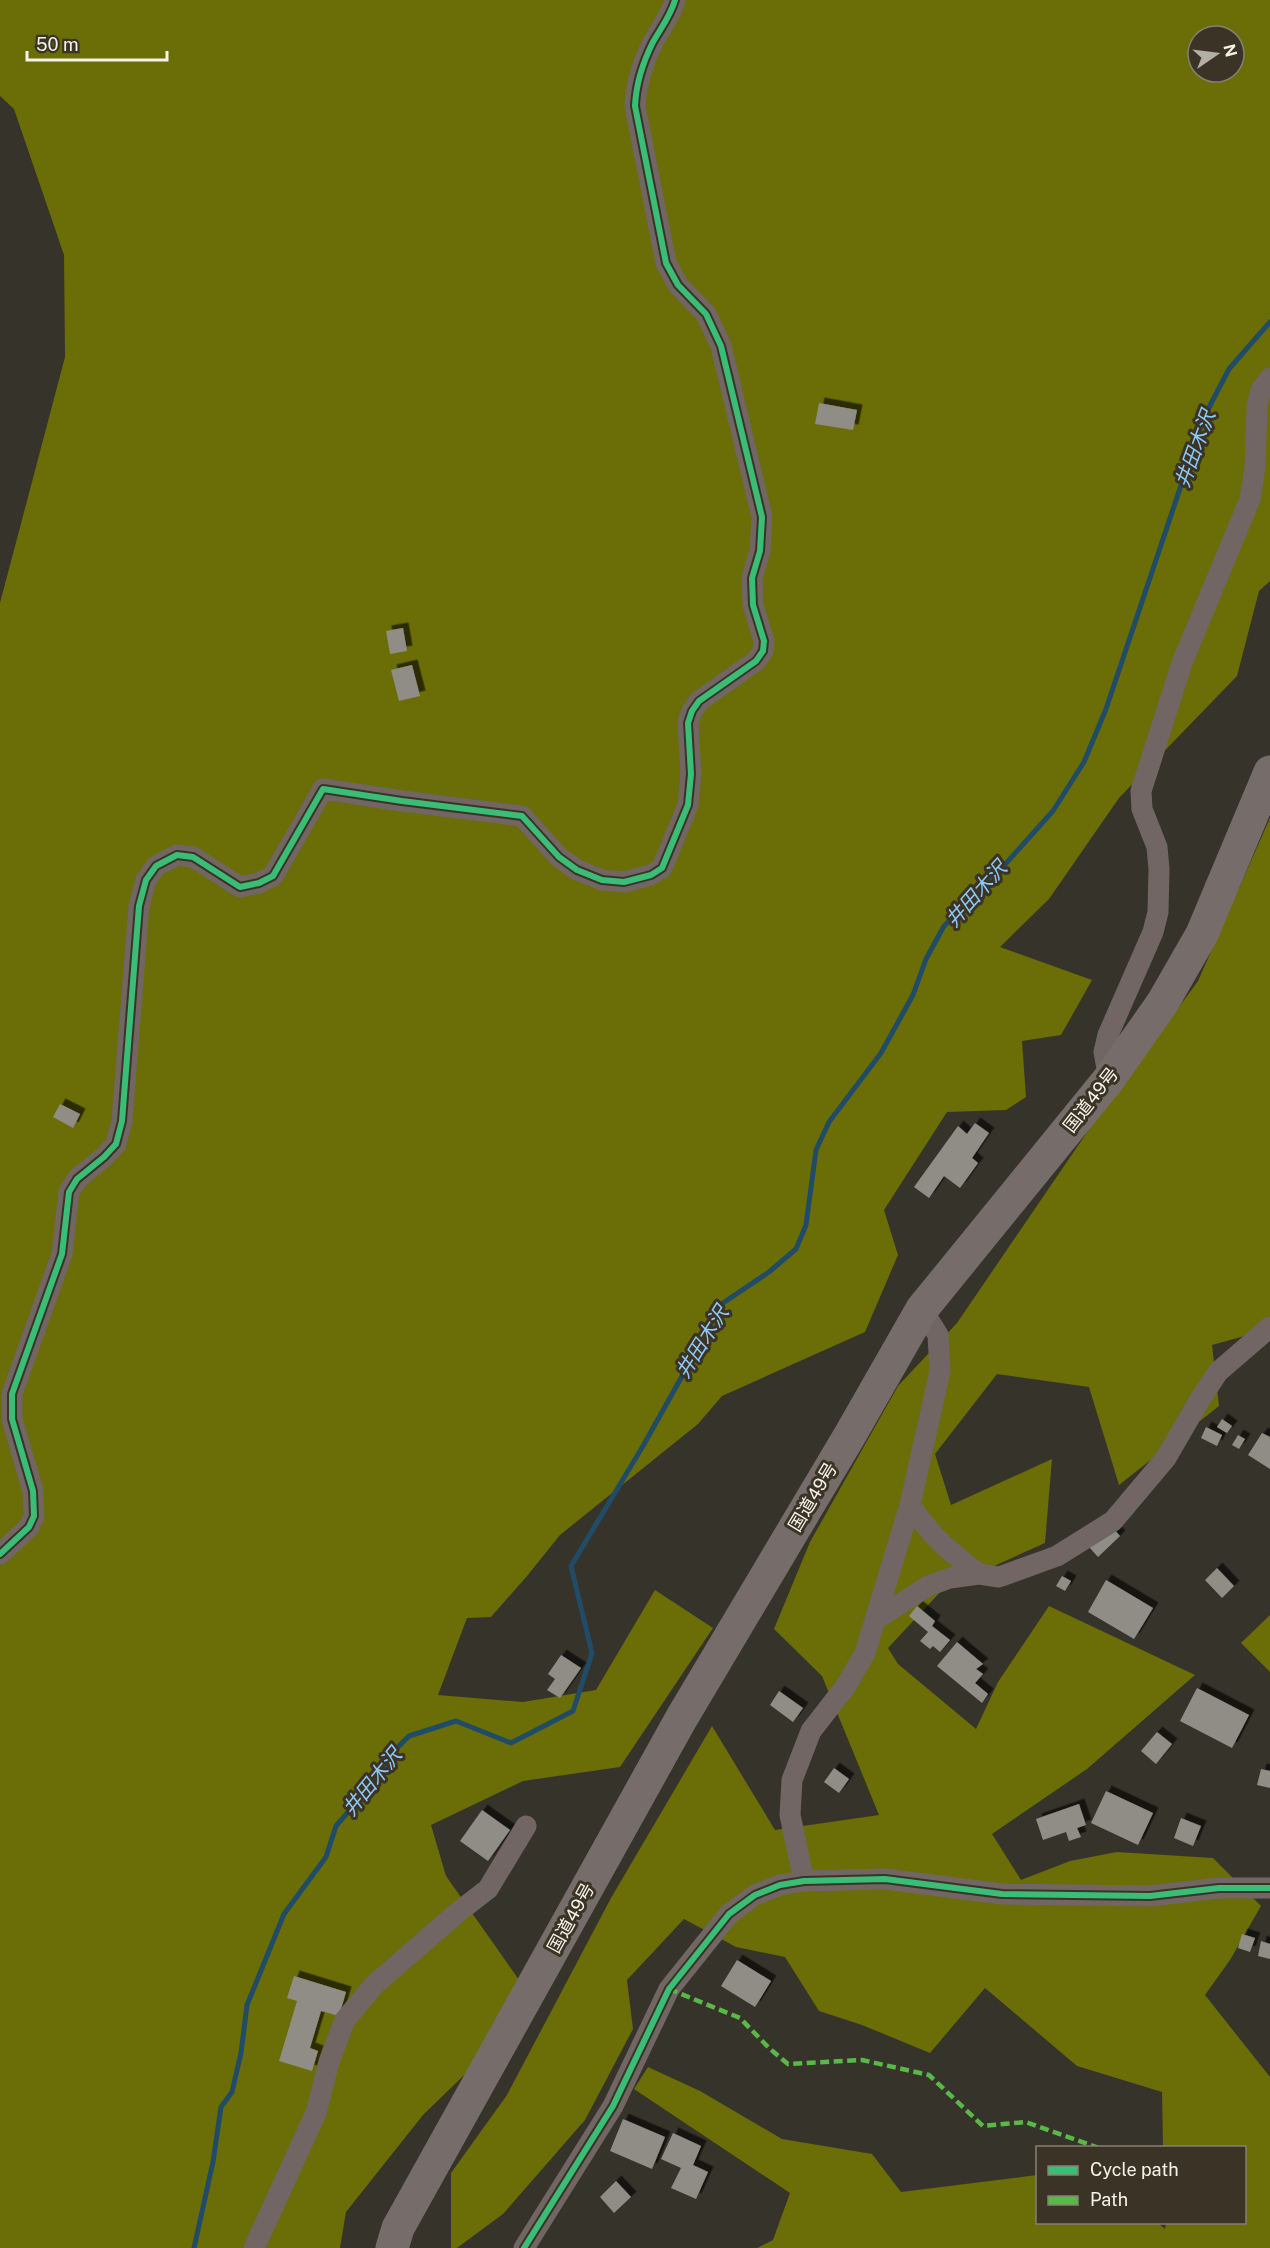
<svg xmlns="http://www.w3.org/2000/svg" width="1270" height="2248" font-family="'Public Sans','Noto Sans JP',sans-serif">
  <defs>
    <filter id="shadow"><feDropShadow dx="5.5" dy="-5.5" stdDeviation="0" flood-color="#0009"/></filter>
  </defs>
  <rect width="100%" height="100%" fill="#36332b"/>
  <path fill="#6b6d06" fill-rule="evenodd" d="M0,0H1270V581L1259,591L1237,676L1119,798L1049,899L1000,947L1092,980L1061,1035L1022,1041L1026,1097L1006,1110L947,1112L884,1210L898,1255L865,1332L722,1396L698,1424L560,1535L527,1576L491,1617L467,1618L438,1695L523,1702L596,1690L655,1590L713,1628L620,1767L523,1781L431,1825L446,1876L524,1987L491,2049L423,2115L346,2212L340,2248H0V603L65,357L64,255L14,109L0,96ZM1198,36H1234V72H1198Z
    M1270,818V1329L1212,1345L1219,1406L1119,1485L1089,1387L997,1374L935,1454L951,1505L1052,1459L1045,1543L943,1589L888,1648L898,1664L976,1729L998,1682L1049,1606L1195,1675L1087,1769L992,1834L1021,1880L1070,1861L1117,1852L1213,1858L1261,1906L1230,1960L1205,1995L1270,2077V2248H757L773,2240L790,2193L634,2089L648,2067L700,2091L782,2139L872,2154L901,2192L1037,2175L1038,2222L1158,2223L1165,2229L1166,2223L1244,2222V2148L1163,2147L1162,2092L1077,2066L985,1988L930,2053L862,2025L819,2011L785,1957L736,1947L684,1919L627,1980L633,2029L585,2120L503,2214L457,2248H451V2173L507,2095L611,1898L712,1726L775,1830L879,1815L822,1676L774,1629L810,1542L898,1386L957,1323L1088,1131L1198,981Z
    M1270,1615V1672L1241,1643Z"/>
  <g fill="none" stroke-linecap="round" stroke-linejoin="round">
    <path stroke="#214c67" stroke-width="5" d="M194,2248L213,2162L221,2107L232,2092L241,2053L247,2005L284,1914L326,1857L336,1826L385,1769L396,1749L409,1736L456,1721L511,1743L573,1711L592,1653L571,1566L643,1446L723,1303L769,1272L796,1249L806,1225L816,1150L829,1122L881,1053L913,995L926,959L944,926L993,878L1053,811L1084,762L1106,709L1204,417L1229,369L1270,322"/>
  </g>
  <path fill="#908d86" filter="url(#shadow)" d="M819,403L857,410L853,430L815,424Z
    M403,628L407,651L390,654L386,631Z
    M412,665L420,696L399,701L391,670Z
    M60,1104L80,1114L73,1128L53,1117Z
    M975,1123L989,1133L972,1158L978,1163L960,1188L944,1176L929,1198L914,1187L958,1126L967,1134Z
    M1222,1419L1232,1426L1227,1433L1217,1427Z
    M1206,1427L1222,1435L1217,1446L1201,1438Z
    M1262,1433L1270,1437V1469L1248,1455Z
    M1238,1435L1245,1439L1239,1449L1232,1445Z
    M1111,1526L1120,1536L1098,1557L1089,1547Z
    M1217,1568L1234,1586L1222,1598L1205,1580Z
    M1062,1576L1071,1581L1065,1591L1056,1586Z
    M1106,1580L1153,1608L1134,1639L1088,1612Z
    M917,1606L935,1621L932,1626L950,1640L940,1652L933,1646L930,1649L920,1641L928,1632L909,1616Z
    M957,1642L983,1664L976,1669L983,1674L975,1683L988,1694L982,1703L937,1666Z
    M561,1655L581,1668L560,1698L547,1690L555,1679L548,1674Z
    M1197,1688L1249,1715L1232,1748L1180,1721Z
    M779,1691L803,1708L793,1722L770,1705Z
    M1157,1732L1172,1744L1156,1764L1141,1751Z
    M834,1768L849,1779L839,1793L824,1782Z
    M1261,1769L1270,1771V1788L1257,1785Z
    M1106,1791L1153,1813L1138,1845L1091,1823Z
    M1079,1804L1086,1825L1077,1828L1081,1837L1069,1841L1066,1832L1043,1840L1036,1819Z
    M482,1810L510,1830L488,1861L460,1841Z
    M1181,1818L1201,1826L1193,1846L1174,1838Z
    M1242,1934L1255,1938L1250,1952L1238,1948Z
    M1261,1941L1270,1944V1959L1258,1956Z
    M737,1960L771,1981L755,2007L721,1986Z
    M294,1976L346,1992L339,2016L321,2011L310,2048L318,2051L312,2071L279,2061L297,2001L287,1998Z
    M623,2119L665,2137L652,2169L610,2151Z
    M673,2133L701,2146L693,2165L708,2172L696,2199L671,2188L681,2168L661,2159Z
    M616,2181L631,2197L614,2213L600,2197Z"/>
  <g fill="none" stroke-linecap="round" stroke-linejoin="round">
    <path stroke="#716664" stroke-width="21" d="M1109,1079L1104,1052L1108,1035L1153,932L1158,912L1159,869L1157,847L1142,809L1141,791L1182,663L1250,499L1255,467L1257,406L1261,390L1270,378
      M0,1554L29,1527L34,1516L33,1491L12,1419V1394L62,1254L69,1192L77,1179L104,1157L116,1144L122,1121L139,906L146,880L156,866L177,855L193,857L240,887L259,883L273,876L323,789L402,801L522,816L559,857L577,870L602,880L624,882L651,875L662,868L688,805L691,774L688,723L692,711L699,701L756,661L763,651L764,641L753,605L752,578L760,551L762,517L721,346L706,314L678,285L666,263L635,106C636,84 643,62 653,42C661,28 671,15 675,0
      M979,1574L999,1577L1057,1556L1113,1521L1166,1458L1199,1401L1218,1372L1270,1327
      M875,1620L928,1586L950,1578L979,1574C950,1552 930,1535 910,1505
      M804,1881L790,1815L792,1780L811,1731L846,1686L865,1653L910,1505L940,1371L938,1335L922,1309
      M254,2248L316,2113L329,2062L345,2020L374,1985L457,1913L488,1889L526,1826
      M524,2248L613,2106L669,1989L729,1914L755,1895L780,1885L804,1881L885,1879L1002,1894L1150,1896L1219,1888H1270"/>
    <path stroke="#766d6a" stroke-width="33" d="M392,2248L398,2228L681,1719L850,1435L922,1309L1109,1079L1163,1002L1202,934L1270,772"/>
    <path stroke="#58b947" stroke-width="4.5" stroke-dasharray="9 4.5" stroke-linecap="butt" d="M669,1989L740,2018L770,2049L788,2064L862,2060L929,2075L983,2126L1026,2122L1099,2148"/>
    <defs>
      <path id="cycleway" d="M0,1554L29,1527L34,1516L33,1491L12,1419V1394L62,1254L69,1192L77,1179L104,1157L116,1144L122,1121L139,906L146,880L156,866L177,855L193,857L240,887L259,883L273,876L323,789L402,801L522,816L559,857L577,870L602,880L624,882L651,875L662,868L688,805L691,774L688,723L692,711L699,701L756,661L763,651L764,641L753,605L752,578L760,551L762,517L721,346L706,314L678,285L666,263L635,106C636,84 643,62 653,42C661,28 671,15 675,0
        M524,2248L613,2106L669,1989L729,1914L755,1895L780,1885L804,1881L885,1879L1002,1894L1150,1896L1219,1888H1270"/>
    </defs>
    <use href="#cycleway" stroke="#3b3426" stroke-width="10"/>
    <use href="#cycleway" stroke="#3abd76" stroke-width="6"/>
  </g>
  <g text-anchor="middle" stroke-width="6" stroke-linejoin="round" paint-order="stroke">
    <g font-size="18" fill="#f7f2e9" stroke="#3b3426">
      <text transform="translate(1091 1100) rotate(-52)" y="6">国道49号</text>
      <text transform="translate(813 1497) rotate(-59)" y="6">国道49号</text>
      <text transform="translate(571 1918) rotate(-61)" y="6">国道49号</text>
    </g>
    <g font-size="20" font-style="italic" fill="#8ccaf7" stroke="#3b3426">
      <text transform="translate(1195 449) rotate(-70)" y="7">井田木沢</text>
      <text transform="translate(976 894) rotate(-48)" y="7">井田木沢</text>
      <text transform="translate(702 1342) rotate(-58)" y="7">井田木沢</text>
      <text transform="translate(372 1782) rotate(-51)" y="7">井田木沢</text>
    </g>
  </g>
  <rect x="1036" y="2146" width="210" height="78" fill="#3b3426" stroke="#868074" stroke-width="1.5"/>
  <rect x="1048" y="2166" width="30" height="9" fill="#3abd76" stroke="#868074" stroke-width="1.5"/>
  <text x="1090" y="2176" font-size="18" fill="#f7f2e9">Cycle path</text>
  <rect x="1048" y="2196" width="30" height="9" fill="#58b947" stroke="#868074" stroke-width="1.5"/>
  <text x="1090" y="2206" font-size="18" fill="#f7f2e9">Path</text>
  <g transform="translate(1216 54) rotate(76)"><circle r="28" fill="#3b3426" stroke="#868074" stroke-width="1.5"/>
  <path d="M0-4.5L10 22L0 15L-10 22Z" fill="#b3afa6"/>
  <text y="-9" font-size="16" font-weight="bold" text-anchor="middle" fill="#f7f2e9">N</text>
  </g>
  <path d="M27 51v9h140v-9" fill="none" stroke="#f7f2e9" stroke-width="3"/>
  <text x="36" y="51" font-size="18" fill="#f7f2e9" stroke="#3b3426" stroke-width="4.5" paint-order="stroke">50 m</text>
</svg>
